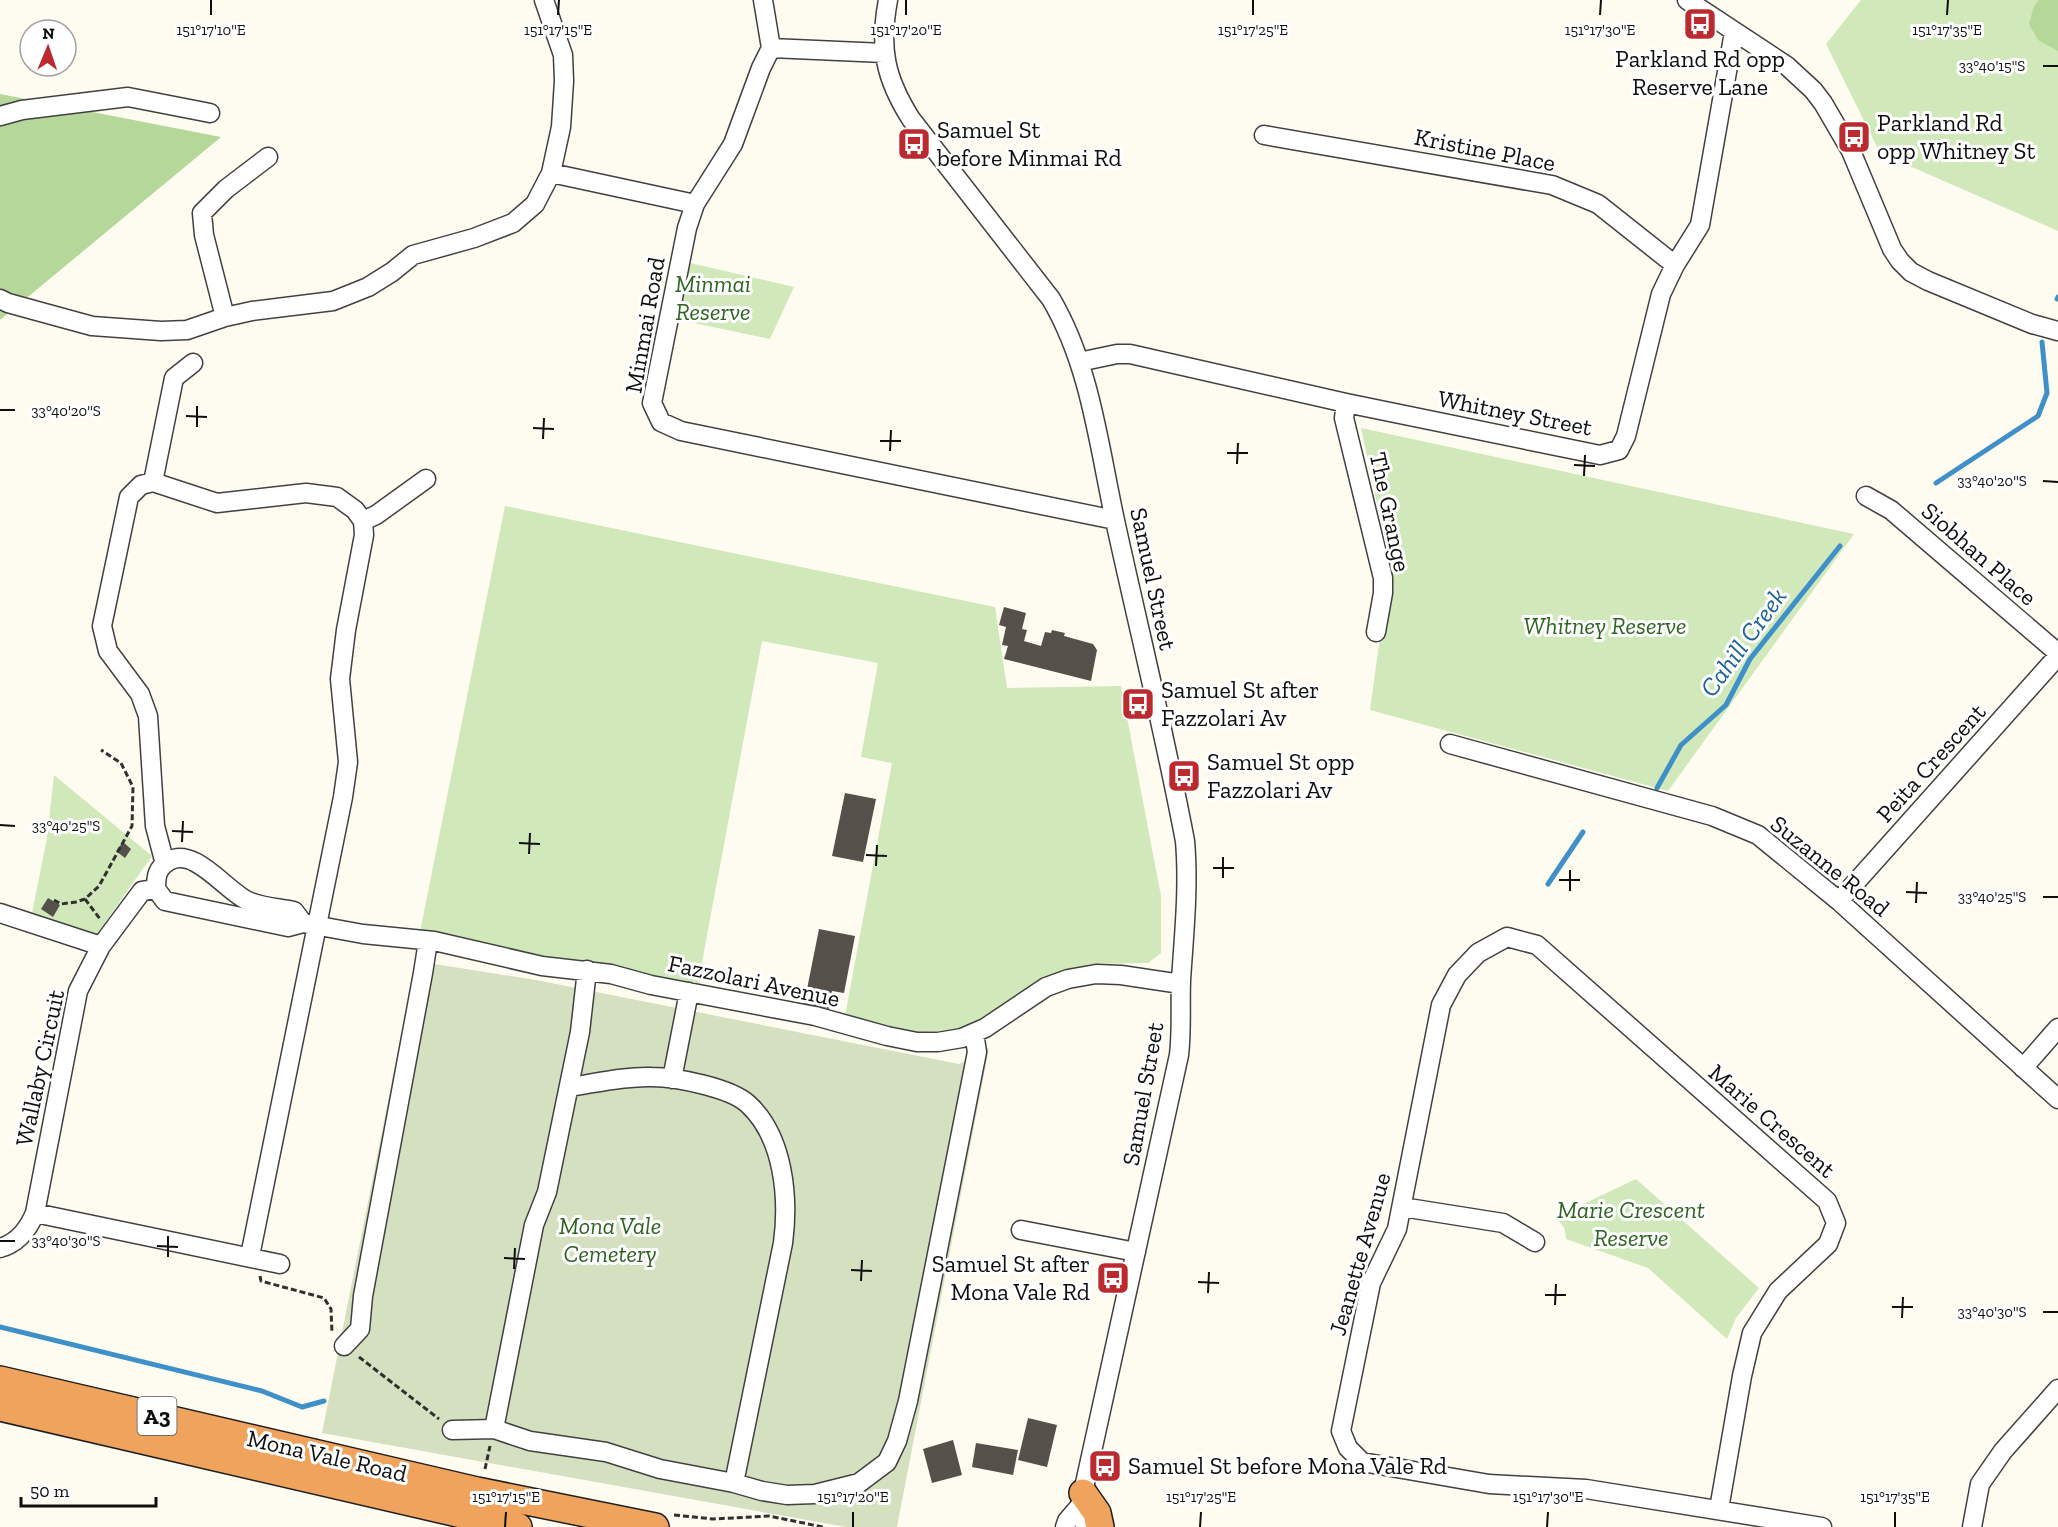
<svg xmlns="http://www.w3.org/2000/svg" width="2058" height="1527" font-family="'Zilla Slab',serif">
  <rect width="100%" height="100%" fill="#fefcf0"/>
  <path fill="#d1e8ba" d="M1861,0H2058V231L1880,153L1826,44Z
    M686,262L794,287L770,339L675,319Z
    M1361,428L1854,534L1668,791L1370,710L1390,564Z
    M505,506L995,607L1007,688L1121,686L1161,896V953L1148,963L1090,964L1053,975L961,1030L916,1032L845,1016L892,763L861,757L878,663L762,641L697,989L420,932Z
    M54,775L152,856L91,942L30,923L47,838Z
    M1636,1179L1759,1288L1736,1318L1727,1339L1648,1268L1566,1239L1565,1229L1556,1217Z"/>
  <path fill="#b5d89a" d="M2039,0H2058V51L2038,40L2029,24L2034,6Z
    M0,94L221,137L0,320Z"/>
  <path fill="#d5e0c1" d="M416,961L536,980L959,1064L989,1048L897,1527H846L322,1433Z"/>
  <g fill="none" stroke-linecap="round" stroke-linejoin="round">
    <path stroke="#3f8fc9" stroke-width="5" d="M2057,299L2058,297
      M1936,483L2038,416L2047,393L2042,342
      M1657,788L1681,745L1726,705L1750,659L1840,546
      M1548,884L1583,832
      M0,1327L262,1391L302,1407L324,1401"/>
  </g>
  <path fill="#56504b" d="M1004,607L1026,613L1022,629L1027,630L1024,641L1041,646L1045,632L1051,633L1052,630L1065,633L1064,636L1093,644L1097,650L1091,681L1004,659L1008,646L1002,645L1006,627L999,625Z
    M845,793L876,799L863,862L832,856Z
    M123,842L131,849L125,858L116,851Z
    M48,898L60,905L53,917L41,909Z
    M819,929L855,936L844,993L832,991L829,1009L804,1004Z
    M1028,1418L1057,1425L1047,1467L1018,1460Z
    M953,1440L962,1475L932,1483L923,1449Z
    M976,1443L1018,1450L1013,1475L972,1467Z"/>
  <g fill="none" stroke-linecap="round" stroke-linejoin="round">
    <defs>
      <path id="minor" d="M763,0L771,48
        M888,0C879,48 885,78 911,119L1051,299C1091,367 1099,448 1116,525C1139,630 1165,735 1185,841C1189,887 1184,934 1181,980C1180,1006 1182,1030 1179,1055L1080,1506L1085,1527
        M1687,0L1787,66L1813,90L1823,103L1851,151L1892,249L1900,261L1911,272L1928,281L2032,324L2058,331
        M771,48L761,68L733,144L695,204L687,228L652,403L661,422L681,431L1115,520
        M771,48L884,53
        M0,116L22,110L128,97L210,113
        M1264,135L1552,185L1598,204L1675,265
        M551,173L695,204
        M0,299L8,303L92,326L161,331L187,330L225,317L252,311L333,301L368,287L392,272L413,255L474,238L513,223L535,204L551,173L561,127L564,81L563,55L544,0
        M225,317L204,235L202,213L226,189L268,157
        M1079,362L1117,354H1130L1346,403L1600,455L1619,450L1626,436L1661,294L1675,265L1700,225L1734,32
        M1346,403L1344,418L1383,578V593L1376,632
        M153,482L174,378L193,363
        M1866,496L1891,510L2058,653
        M363,521L376,515L426,479
        M1450,744L1712,816L1758,835L1839,901L2058,1099
        M165,864L155,826L148,716L140,694L108,651L102,626L129,497L141,485L153,482L217,503L306,493L337,497L355,510L363,521L364,535L346,630L340,679L348,762L343,797L250,1256
        M156,889L165,901L288,927L303,923L363,934L434,941L542,966L611,974L651,985L815,1016L887,1036L917,1042H938L962,1038L985,1028L1046,987L1068,979L1096,974L1121,975L1181,984
        M156,889C156,876 157,868 169,861C194,846 226,891 248,901C261,907 279,908 294,911L303,923
        M1839,901L2058,656
        M0,913L101,946
        M2023,1068L2058,1028
        M672,1079L689,992
        M569,1087C596,1083 625,1076 652,1077C676,1077 731,1088 748,1104C784,1137 789,1198 783,1243L734,1483
        M1402,1207L1503,1223L1535,1242
        M35,1213L280,1264
        M1021,1230L1136,1252
        M0,1248C18,1243 28,1230 35,1213L78,991L101,946L142,891L156,889
        M344,1346L360,1329L363,1296L423,973L428,941
        M494,1429L534,1225L547,1192L580,1032L587,970
        M452,1430L494,1429L530,1441L606,1452L660,1469L734,1483L762,1491L787,1495L815,1494L859,1483L887,1462L897,1441L908,1401L977,1052L974,1033
        M1719,1509L1742,1376L1752,1333L1778,1291L1828,1244L1836,1223L1827,1201L1537,945L1507,937L1478,953L1457,975L1441,1005L1397,1229L1371,1283L1341,1431L1348,1448L1362,1462L1489,1484L1586,1489L1822,1527
        M1065,1527L1067,1521L1080,1506
        M1972,1527L1980,1484L2003,1451L2058,1389"/>
      <path id="highway" d="M0,1380L477,1491L655,1527
        M0,1407L518,1527
        M1083,1493L1097,1513L1100,1527"/>
    </defs>
    <use href="#minor" stroke="#414141" stroke-width="21"/>
    <use href="#highway" stroke="#1f1f1f" stroke-width="30"/>
    <path stroke="#303030" stroke-width="3" stroke-dasharray="6 3" stroke-linecap="butt" d="M85,899L100,919
      M54,900L61,904L76,902L85,899L99,886L132,826L133,787L121,763L101,750
      M260,1276L261,1281L324,1298L331,1309L332,1333
      M359,1357L439,1419
      M485,1469L490,1446
      M674,1515L713,1519L769,1516L823,1527"/>
    <use href="#minor" stroke="#fff" stroke-width="18"/>
    <use href="#highway" stroke="#f0a35d" stroke-width="27"/>
  </g>
  <path fill="none" stroke="#0e0e0e" stroke-width="2" d="M211,15V0M558,15L559,0M906,15V0M1253,15V0M1600,15L1601,0M1947,15L1948,0M2043,66H2058M0,410H15M186,416L207,417M197,427V406M533,428L554,429M543,439L544,418M880,441H901M890,451L891,430M1227,453H1248M1237,464L1238,443M1574,465L1595,466M1584,476L1585,455M2043,481L2058,482M0,825L15,826M172,831L193,832M182,842L183,821M519,843L540,844M529,854L530,833M866,855L887,856M876,866L877,845M1213,868H1234M1223,878V857M1559,880H1580M1570,891V870M1906,892L1927,893M2043,897H2058M1916,903L1917,882M0,1241H15M157,1246L178,1247M168,1257V1236M504,1258L525,1259M514,1269L515,1248M851,1270L872,1271M861,1281L862,1260M1198,1282L1219,1283M1208,1293L1209,1272M1545,1295H1566M1555,1305L1556,1284M1892,1307H1913M2043,1312H2058M1902,1318L1903,1297M505,1527L506,1512M853,1527V1512M1200,1527L1201,1512M1547,1527L1548,1512M1895,1527V1512"/>
  <defs>
    <symbol id="bus-square" viewBox="-11 -11 22 22"><rect x="-9" y="-9" width="18" height="18" rx="4" fill="#ba2a2e" stroke="#fff"/><path d="M-5-6H5V4H4V6H2V4H-2V6H-4V4H-5ZM-3.5-4V0h7V-4ZM-3.5 1.2v1.5H-2V1.2ZM2 1.2v1.5H3.5V1.2Z" fill="#fff"/></symbol>
  </defs>
  <g fill-rule="evenodd">
    <use href="#bus-square" x="1681" y="5" width="38" height="38"/>
    <use href="#bus-square" x="1835" y="118" width="38" height="38"/>
    <use href="#bus-square" x="895" y="125" width="38" height="38"/>
    <use href="#bus-square" x="1119" y="685" width="38" height="38"/>
    <use href="#bus-square" x="1165" y="757" width="38" height="38"/>
    <use href="#bus-square" x="1094" y="1259" width="38" height="38"/>
    <use href="#bus-square" x="1086" y="1447" width="38" height="38"/>
  </g>
  <g text-anchor="middle" stroke-width="6" stroke-linejoin="round" paint-order="stroke">
    <rect fill="#fff" stroke="#565656" stroke-width="1.5" x="137.5" y="1397" width="39" height="38" rx="4.5"/>
    <g font-size="22" font-weight="bold" fill="#0e0e0e">
      <text x="157" y="1424">A3</text>
    </g>
    <g font-size="24" fill="#0e0e0e" stroke="#fff" text-anchor="start">
      <text x="1700" y="67" text-anchor="middle">Parkland Rd opp<tspan x="1700" dy="28">Reserve Lane</tspan></text>
      <text x="1877" y="131">Parkland Rd<tspan x="1877" dy="28">opp Whitney St</tspan></text>
      <text x="937" y="138">Samuel St<tspan x="937" dy="28">before Minmai Rd</tspan></text>
      <text x="1161" y="698">Samuel St after<tspan x="1161" dy="28">Fazzolari Av</tspan></text>
      <text x="1207" y="770">Samuel St opp<tspan x="1207" dy="28">Fazzolari Av</tspan></text>
      <text x="1090" y="1272" text-anchor="end">Samuel St after<tspan x="1090" dy="28">Mona Vale Rd</tspan></text>
      <text x="1128" y="1474">Samuel St before Mona Vale Rd</text>
    </g>
    <g font-size="24" fill="#0e0e0e" stroke="#fff">
      <text transform="translate(1485 150) rotate(11)" y="8">Kristine Place</text>
      <text transform="translate(645 325) rotate(-80)" y="8">Minmai Road</text>
      <text transform="translate(1515 413) rotate(11)" y="8">Whitney Street</text>
      <text transform="translate(1390 512) rotate(78)" y="8">The Grange</text>
      <text transform="translate(1979 554) rotate(41)" y="8">Siobhan Place</text>
      <text transform="translate(1153 579) rotate(78)" y="8">Samuel Street</text>
      <text transform="translate(1931 763) rotate(-48)" y="8">Peita Crescent</text>
      <text transform="translate(1830 866) rotate(39)" y="8">Suzanne Road</text>
      <text transform="translate(754 981) rotate(12)" y="8">Fazzolari Avenue</text>
      <text transform="translate(40 1068) rotate(-78)" y="8">Wallaby Circuit</text>
      <text transform="translate(1143 1094) rotate(-80)" y="8">Samuel Street</text>
      <text transform="translate(1772 1121) rotate(41)" y="8">Marie Crescent</text>
      <text transform="translate(1360 1254) rotate(-74)" y="8">Jeanette Avenue</text>
      <text transform="translate(327 1456) rotate(13)" y="8">Mona Vale Road</text>
    </g>
    <g font-size="24" font-style="italic" fill="#2d6420" stroke="#fff">
      <text x="713" y="292">Minmai<tspan x="713" dy="28">Reserve</tspan></text>
      <text x="1605" y="634">Whitney Reserve</text>
      <text x="1631" y="1218">Marie Crescent<tspan x="1631" dy="28">Reserve</tspan></text>
      <text x="610" y="1234">Mona Vale<tspan x="610" dy="28">Cemetery</tspan></text>
    </g>
    <g font-size="26" font-style="italic" fill="#1b619c" stroke="#fff">
      <text transform="translate(1743 642) rotate(-54)" y="9">Cahill Creek</text>
    </g>
  </g>
  <g font-size="15" text-anchor="middle" fill="#0e0e0e" stroke="#fff" stroke-width="6" stroke-linejoin="round" paint-order="stroke">
    <text x="211" y="35">151°17'10"E</text>
    <text x="558" y="35">151°17'15"E</text>
    <text x="906" y="35">151°17'20"E</text>
    <text x="1253" y="35">151°17'25"E</text>
    <text x="1600" y="35">151°17'30"E</text>
    <text x="1947" y="35">151°17'35"E</text>
    <text x="1992" y="71">33°40'15"S</text>
    <text x="66" y="416">33°40'20"S</text>
    <text x="1992" y="486">33°40'20"S</text>
    <text x="66" y="831">33°40'25"S</text>
    <text x="1992" y="902">33°40'25"S</text>
    <text x="66" y="1246">33°40'30"S</text>
    <text x="1992" y="1317">33°40'30"S</text>
    <text x="506" y="1502">151°17'15"E</text>
    <text x="853" y="1502">151°17'20"E</text>
    <text x="1201" y="1502">151°17'25"E</text>
    <text x="1548" y="1502">151°17'30"E</text>
    <text x="1895" y="1502">151°17'35"E</text>
  </g>
  <g transform="translate(48 48) rotate(2)"><circle r="28" fill="#ffffff" stroke="#9f9f9f" stroke-width="1.5"/>
  <path d="M0-4.5L10 22L0 15L-10 22Z" fill="#ba2a2e"/>
  <text y="-9" font-size="16" font-weight="bold" text-anchor="middle" fill="#0e0e0e">N</text>
  </g>
  <path d="M21 1497v9h135v-9" fill="none" stroke="#0e0e0e" stroke-width="3"/>
  <text x="30" y="1497" font-size="18" fill="#0e0e0e" stroke="#ffffff" stroke-width="4.5" paint-order="stroke">50 m</text>
</svg>
